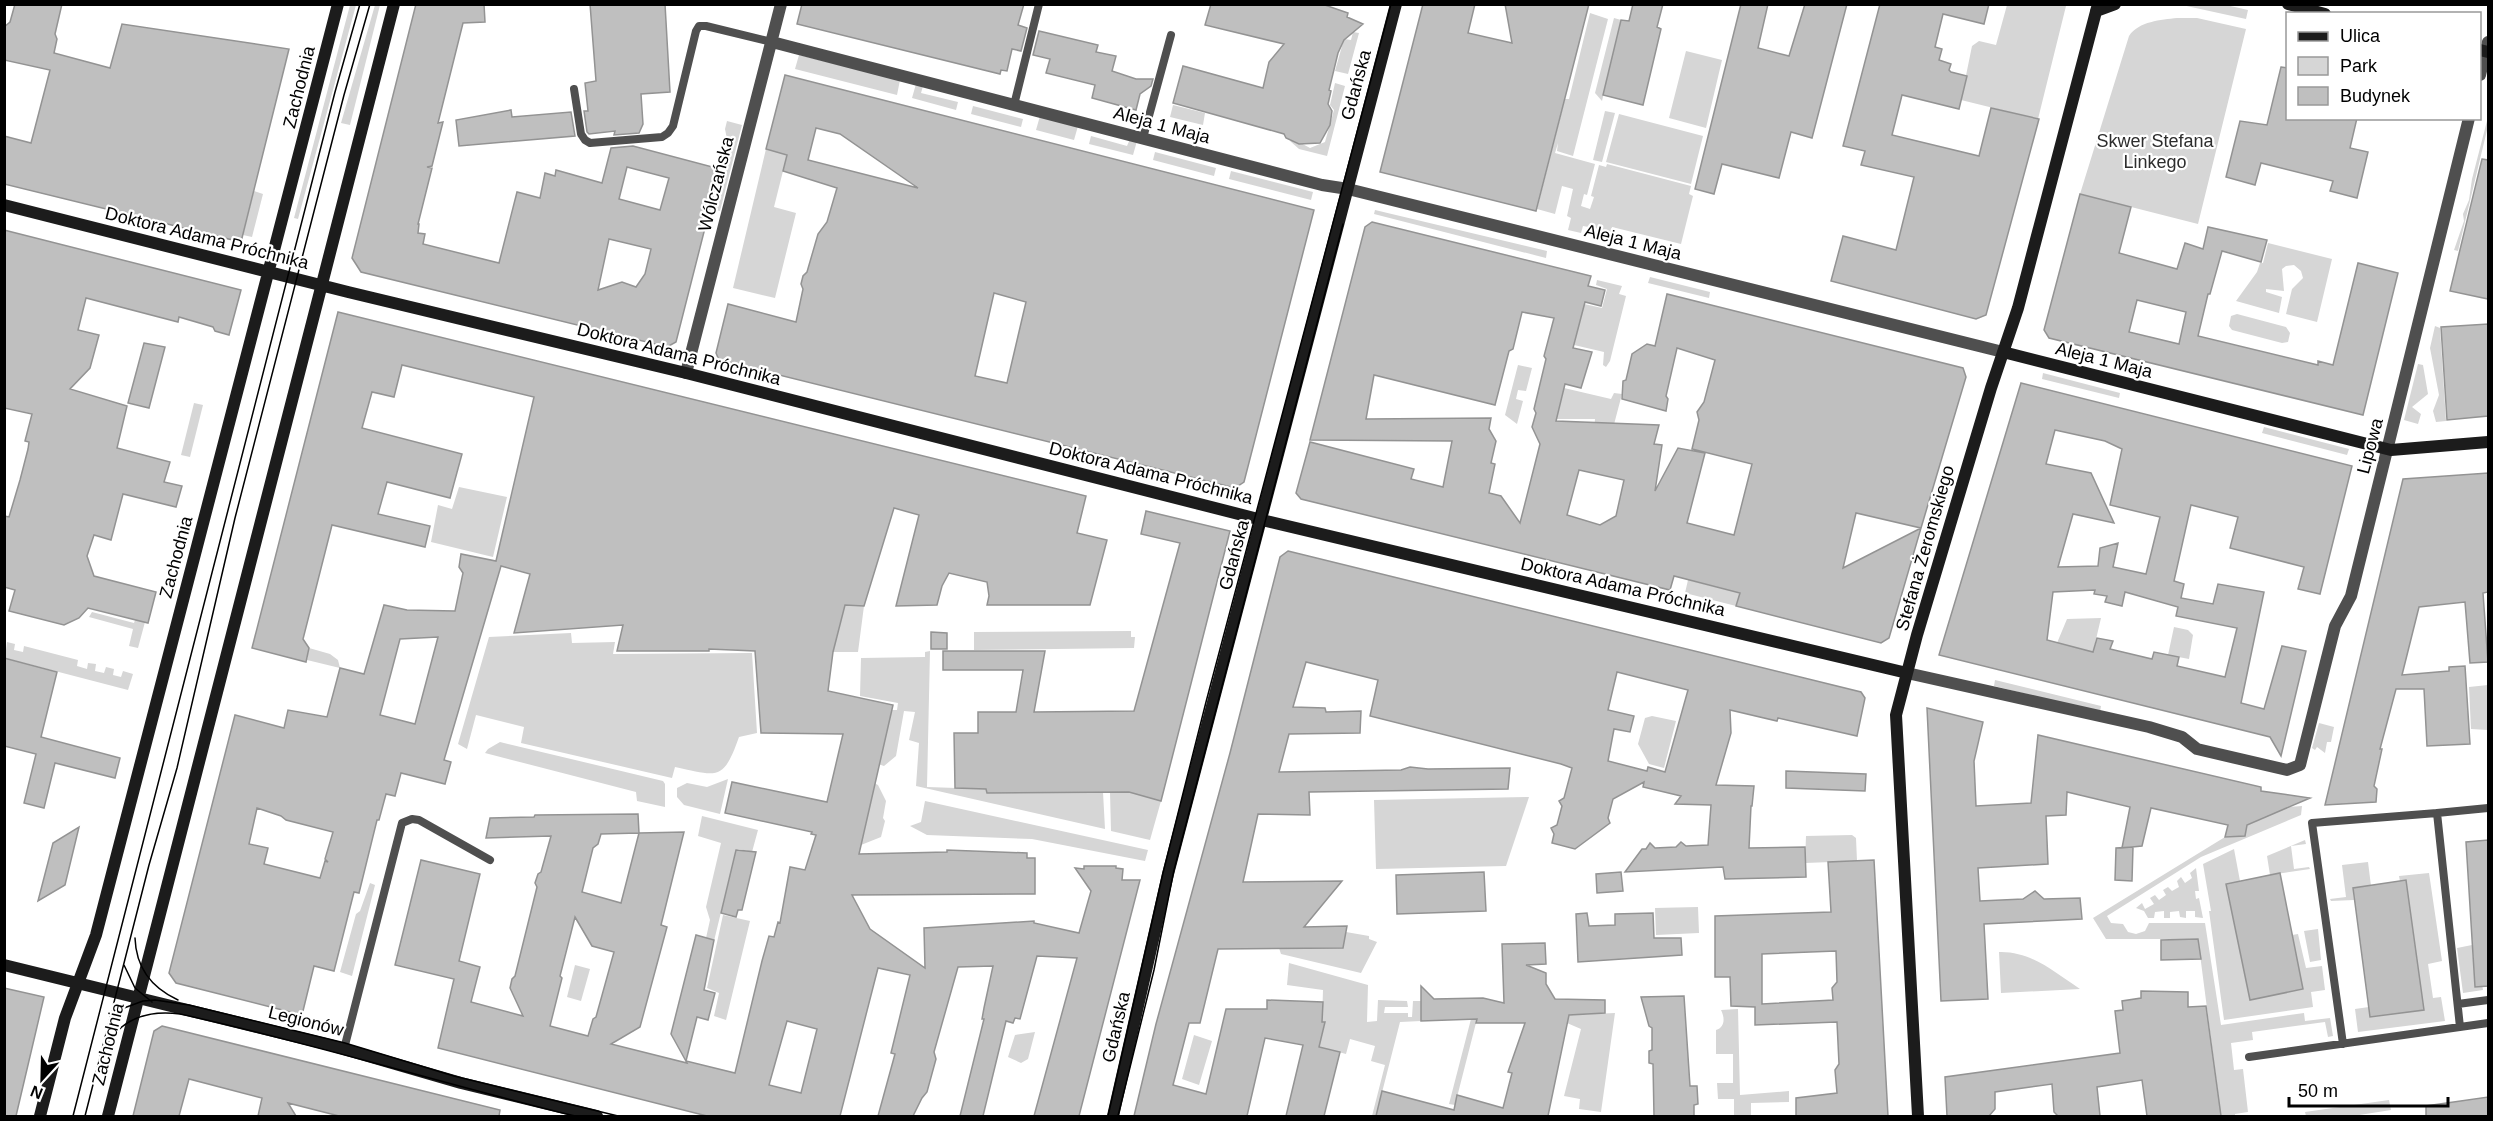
<svg xmlns="http://www.w3.org/2000/svg" width="2493" height="1121" font-family="Helvetica,sans-serif">
  <rect width="100%" height="100%" fill="#fff"/>
  <path fill="#d6d6d6" d="M350,5H356L298,219L294,218Z
    M375,5H380L350,125L341,123Z
    M2061,5L2066,6L2038,119L1961,100L1972,46L1979,41L1996,45L2007,5Z
    M2182,5H2226L2248,10L2246,19Z
    M1590,13L1608,19L1573,156L1557,151L1558,143L1555,153L1595,164L1587,195L1584,194L1581,206L1590,209L1594,197L1591,196L1599,165L1606,167L1607,164L1691,186L1689,194L1693,196L1681,244L1612,227L1609,240L1597,238L1599,229L1583,226L1581,233L1568,230L1571,218L1567,216L1573,189L1562,186L1555,214L1537,209L1565,99H1569Z
    M1614,18L1621,20L1602,101L1595,93Z
    M2177,18H2197L2246,29L2198,224L2080,194L2129,36C2139,21 2161,20 2177,18Z
    M1353,32L1359,33L1348,74L1335,71L1344,39L1351,40Z
    M1686,51L1722,60L1706,128L1669,118Z
    M799,55L900,80L897,95L795,69Z
    M1335,83L1345,86L1327,156L1299,149L1290,141H1297L1310,148L1325,142L1334,110L1330,105Z
    M916,84L923,86L921,93L958,102L956,110L912,98Z
    M1173,105L1205,113L1203,125L1170,117Z
    M973,106L1023,119L1021,127L971,114Z
    M1605,111L1615,113L1602,162L1593,160Z
    M1619,114L1703,136L1691,184L1606,162Z
    M1040,116L1078,126L1074,140L1036,130Z
    M2488,117V126L2458,251L2454,250L2464,221L2463,214L2469,200L2472,179Z
    M727,121L742,125L720,211L716,210L730,155L725,129Z
    M1091,136L1127,146L1130,139L1137,141L1133,155L1089,144Z
    M766,149L787,155L774,207L796,213L775,298L733,288Z
    M1155,152L1216,168L1214,176L1153,160Z
    M1231,171L1313,192L1311,200L1229,179Z
    M254,191L263,194L252,237L243,235Z
    M1375,210L1547,251L1546,258L1374,214Z
    M2268,243L2332,259L2317,322L2286,314L2292,289L2303,278L2301,271L2294,265L2286,266L2282,269L2284,291L2266,289V292L2282,297L2279,313L2236,301L2257,272L2260,263H2263Z
    M1650,277L1710,292L1709,298L1648,283Z
    M1597,280L1622,286L1619,294L1626,296L1610,361L1606,367L1603,365L1604,352L1574,345L1584,304L1602,308L1607,289L1596,285Z
    M2237,314L2286,327L2290,333L2288,342L2282,343L2232,330L2229,326L2231,316Z
    M2435,326L2440,328L2446,421L2436,422L2433,411L2439,395L2430,348Z
    M2418,364L2423,365L2428,394L2412,407L2421,414L2418,424L2404,420Z
    M1518,365L1532,368L1526,391L1518,390L1516,399L1523,401L1517,424L1505,415Z
    M2043,373L2120,393L2119,398L2042,379Z
    M1564,388L1611,399L1614,393L1622,394L1612,432L1593,441L1595,419H1556Z
    M194,403L203,405L190,457L181,455Z
    M2264,427L2349,449L2347,455L2262,433Z
    M459,487L507,497L493,557L431,542L438,505L452,509Z
    M1688,580L1740,593L1736,606L1685,593Z
    M845,605L864,606L858,652H833Z
    M92,612L134,623L135,620L145,622L138,648L129,646L133,629L89,617Z
    M2101,618L2093,652L2057,643L2067,619Z
    M2174,627L2188,630L2193,635L2189,659L2168,655Z
    M1131,631V637H1135L1134,648L974,650V632Z
    M571,633L572,643L615,642L613,654L752,653L757,733L739,737C723,782 718,776 675,767L672,778L521,743L524,727L476,715L467,749L458,744L489,637Z
    M7,642L15,644L14,650L23,652L24,646L78,660L77,666L87,669L88,663L96,664L95,671L104,673L106,667L114,669L113,675L121,677L123,671L133,674L128,690L5,658Z
    M309,648L330,654L338,660L340,668L307,660Z
    M930,651L927,787L986,789L987,793L1103,792L1105,829L916,786L919,743L909,740L915,712L904,711L896,756L884,766L878,764L892,710H897L898,703L860,696L861,658L925,657V652Z
    M1995,680L2101,706L2100,712L1994,686Z
    M2488,685V730L2471,729L2469,687Z
    M1652,716L1676,721L1664,768L1649,764L1638,744L1645,718Z
    M2319,723L2334,727L2331,742H2327L2325,753L2317,747L2315,750L2312,748Z
    M500,742L663,781L665,784V807L637,801L636,792L485,753L488,749Z
    M728,779L720,814L684,805L677,797V788L687,783L707,787Z
    M874,783L878,785L886,801L883,818L885,821L881,837L861,845Z
    M1126,791L1161,801L1150,840L1111,831L1110,792Z
    M1529,797L1506,866L1376,869L1374,800Z
    M925,801L1148,850L1145,861L1032,839L927,835L910,826L921,822Z
    M2302,806L2301,815L2201,857L2107,916L2111,923L2123,924L2128,932L2136,934L2145,931L2149,923H2205L2221,1025L2304,1013L2305,1021L2330,1018L2333,1036L2328,1037L2325,1022L2252,1032L2253,1040L2231,1043L2234,1070L2243,1069L2248,1112L2235,1114V1116H2221L2198,939H2106L2093,918L2225,837L2244,836L2247,825L2288,807Z
    M702,816L758,830L752,852L739,849L736,850L714,941L706,938L710,920L706,907L721,843L698,836Z
    M1852,835L1856,838L1857,861L1805,863L1806,836Z
    M2305,840L2306,844L2291,846L2294,869L2309,867L2310,869L2270,875L2267,856Z
    M2234,849L2240,881L2226,884L2250,1000L2303,989L2292,935L2298,934L2306,968L2322,966L2325,990L2311,992L2313,1007L2224,1020L2209,911H2211L2203,864Z
    M2368,862L2371,886L2353,888L2354,900L2331,901L2330,899L2346,897L2342,865Z
    M2196,868L2199,891H2195L2196,899L2199,898L2203,918L2195,917V911H2186V918L2180,917L2179,911L2170,912V918H2164V911L2155,912L2154,918H2148L2144,911L2136,908L2142,903L2145,909L2154,904L2150,898L2155,895L2159,900L2166,895L2163,890L2168,887L2172,891L2179,887L2177,881L2181,877L2185,883L2192,878L2190,873Z
    M2429,873L2442,961L2428,964L2433,998L2441,997L2445,1021L2358,1032L2355,1009L2369,1007L2370,1017L2424,1010L2399,876Z
    M370,883L375,885L352,976L340,972L356,914L360,911Z
    M1698,907L1699,933L1656,935L1655,908Z
    M723,915L750,921L726,1020L714,1016L719,993L707,988Z
    M2318,929L2321,960L2310,962L2304,931Z
    M1346,932L1369,936V939L1377,942L1361,973L1281,954L1279,948Z
    M2472,945L2474,972L2488,971V977L2481,979L2483,990L2463,993L2457,948Z
    M1999,952C2031,951 2054,972 2080,989L2001,993Z
    M1289,963L1368,985L1367,1022L1377,1021L1378,1000L1407,1001L1408,1007H1385L1384,1013H1408V1017H1412L1413,1001H1421V1021L1400,1022L1376,1116H1372L1385,1065L1371,1061L1375,1046L1350,1039L1346,1054L1319,1047L1325,1023L1322,1022L1323,990L1287,985Z
    M575,965L590,969L581,1001L567,997Z
    M1738,1009L1740,1095L1789,1091V1102L1751,1103V1116H1734V1099H1718L1717,1083H1733V1054H1716V1030C1725,1027 1725,1018 1721,1010Z
    M1615,1013L1601,1112L1579,1109L1580,1099L1564,1096L1581,1029L1567,1023L1569,1015Z
    M1471,1019H1477L1455,1105L1449,1104Z
    M1035,1032L1028,1059L1021,1063L1008,1057L1015,1035Z
    M1194,1035L1212,1041L1199,1085L1182,1079Z
    M2389,1100L2391,1110L2353,1116H2306L2305,1112Z"/>
  <path fill="#bfbfbf" stroke="#939393" stroke-width="1.5" fill-rule="evenodd" d="M15,4H62L55,34L57,39L54,53L110,68L122,24L289,49L241,242L4,184V136L31,143L50,70L4,60V27L10,22Z
    M416,4H484L485,22L463,23L438,123L443,122L432,166L427,167L432,168L418,224H419L418,233L425,234L423,244L499,263L517,192L540,198L545,173L555,176L556,170L602,183L611,148L633,146L720,169L676,342L667,347L361,272L352,258ZM627,167L669,178L660,210L619,199ZM609,239L651,249L645,274L636,287L622,282L598,290Z
    M590,4H665L670,92L641,94L643,124L639,133L614,135L615,131L589,134L587,132L584,111H588L585,83L596,81Z
    M802,4H1024L1018,25L1027,28L1021,51L1012,49L1007,71L1001,70L1000,74L797,24Z
    M1211,4H1322L1348,13L1347,17L1363,24L1344,40L1338,53L1329,90L1331,91L1328,104L1332,111L1330,125L1320,143L1299,144L1286,138L1284,134L1173,103L1183,66L1263,88L1269,62L1284,44L1205,25Z
    M1423,4H1475L1468,33L1512,43L1505,4H1589L1536,211L1380,172Z
    M1633,4H1663L1657,27L1661,29L1643,105L1603,95L1621,20L1629,21Z
    M1741,4H1768L1758,48L1789,56L1805,4H1847L1812,138L1791,132L1779,178L1722,164L1714,194L1695,189Z
    M1880,4H1989L1984,24L1943,14L1935,47L1942,49L1939,60L1951,64L1949,70L1951,72L1967,76L1959,109L1902,95L1892,135L1979,156L1991,108L2039,119L1986,315L1976,319L1831,281L1843,236L1896,250L1914,177L1861,165L1865,151L1843,146Z
    M1039,31L1098,45L1096,52L1116,56L1112,71L1136,79H1153L1151,86L1140,94L1136,110L1092,98L1095,85L1046,73L1050,59L1033,55Z
    M2281,67L2288,68V118H2357L2350,148L2368,152L2357,198L2330,191L2333,181L2261,163L2255,185L2226,177L2240,121L2267,125Z
    M785,75L1314,210L1244,482L1235,488L719,360L716,353L728,304L796,322L803,289L801,284L803,276L807,272L818,234L827,222L837,188L783,171L787,155L766,149ZM816,128L840,134L918,188L808,160ZM994,293L1026,302L1007,383L975,376Z
    M511,110L512,117L571,112L575,136L459,146L456,120Z
    M2482,159L2488,160V299L2450,291Z
    M2080,194L2131,207L2119,253L2177,269L2185,243L2203,249L2208,227L2267,240L2261,262L2222,251L2210,294H2208L2198,336L2318,365V361L2333,365L2358,263L2398,273L2363,415L2049,338L2044,330ZM2137,300L2186,312L2179,344L2129,332Z
    M1372,222L1591,276L1588,286L1605,290L1601,306L1585,302L1573,348L1592,352L1581,388L1565,384L1556,421L1659,425L1654,444L1662,445L1655,491L1678,448L1705,453L1687,523L1734,535L1752,464L1692,449L1699,420L1697,412L1704,402L1715,360L1677,348L1666,396L1668,399L1666,411L1622,399L1623,381L1626,380L1632,354L1647,344L1655,346L1667,294L1963,368L1966,377L1921,528L1856,513L1843,568L1921,528L1889,638L1881,643L1736,606L1740,593L1674,576L1670,590L1301,499L1296,493L1310,442L1414,469L1411,479L1443,487L1452,441L1310,440L1365,227ZM1522,312L1554,318L1544,356L1546,359L1534,409L1536,413L1532,427L1540,444L1520,523L1501,496L1489,493L1495,464L1491,463L1496,441L1489,429L1491,418L1366,419L1374,375L1495,405L1509,351L1513,349ZM1579,470L1624,480L1616,516L1600,525L1567,515Z
    M4,230L241,290L229,335L215,331L213,327L179,317L178,322L86,298L78,330L99,335L90,368L70,389L127,406L117,448L170,462L164,482L182,486L176,507L123,494L111,540L94,535L87,556L94,576L156,592L148,623L88,608L79,618L64,625L9,611L15,590L4,587V516L9,517L20,480L28,449L29,442L25,441L32,414L4,408Z
    M338,312L1086,496L1077,533L1107,540L1090,605H987L989,596L987,582L949,573L942,586L937,605L896,606L919,515L894,508L864,606L845,605L833,652L828,691L893,705L859,854L947,852V850L1027,853V858H1035V894L852,895L870,929L925,968L924,928L1034,921V923L1079,933L1091,891L1075,868L1084,869V866H1116V868L1123,869L1122,880H1140L1079,1116H1034L1077,958L1037,956L1020,1019L1015,1018L1013,1023L1006,1021L983,1116H960L984,1019H982L984,1008L993,966L958,967L934,1052L936,1059L927,1092L922,1098L913,1116H878L895,1054L891,1053L910,975L878,968L840,1116H707L438,1048L454,979L395,965L421,860L480,874L459,961L480,967L471,1002L523,1016L510,988L512,979L515,976L537,887L535,883L538,874L541,872L551,836L486,838L490,818L534,817L535,815L638,814L639,833L684,832L661,925L667,927L640,1027L611,1044L687,1063L671,1034L696,935L714,940L704,990L715,993L708,1020L697,1017L686,1061L735,1073L762,961L769,936L774,937L778,922L780,923L790,867L805,870L816,835L811,834L812,832L725,813L732,782L827,802L843,734L761,733L755,651L709,649V651H617L623,625L514,633L530,574L501,566L444,760L451,762L445,784L401,773L395,796L386,794L379,820H377L359,893L354,892L334,971L314,966L302,1015L176,983L169,973L235,715L284,728L288,710L327,717L340,668L364,674L384,605L407,610L455,611L463,573L459,567L461,554L496,561L534,397L402,365L394,397L372,392L362,428L462,454L450,498L387,482L378,514L430,526L425,547L332,525L303,639L309,648L306,662L252,648ZM438,637L415,724L380,715L400,639ZM257,808L281,816L286,820L333,832L325,859L328,862L325,861L320,878L264,864L268,848L249,844ZM639,833L621,903L582,892L593,848L598,844L601,834ZM575,917L592,946L614,952L596,1017L593,1019L588,1036L550,1026L562,978L560,976ZM787,1021L817,1029L801,1093L769,1085Z
    M2488,324V416L2447,420L2441,327Z
    M144,343L165,347L149,408L128,403Z
    M2021,383L2352,466L2320,594L2298,589L2304,567L2230,548L2238,517L2191,505L2174,581L2184,584L2181,598L2213,604L2218,584L2264,592L2241,703L2264,709L2282,646L2306,651L2281,756L2270,737L1939,655ZM2055,430L2105,441L2122,449L2110,505L2160,517L2146,574L2113,567L2118,543L2100,548L2098,566L2058,567L2073,514L2114,523L2091,473L2046,464ZM2095,590L2094,594L2107,596L2105,602L2122,606L2125,592L2178,607L2176,616L2237,628L2225,677L2177,666L2179,657L2154,652L2152,659L2110,649L2113,641L2097,638L2093,652L2047,640L2053,592Z
    M2488,473V592L2483,593L2488,662L2470,663L2465,602L2419,607L2402,675L2449,671V667L2465,666L2470,744L2427,746L2424,689H2396L2380,749H2382L2374,786L2377,789L2376,802L2325,805L2403,479Z
    M1146,511L1230,531L1161,801L1129,792L987,793L986,789L955,788L954,733H978V712H1016L1023,670H943V651H1045L1034,712L1134,711L1180,543L1141,534Z
    M1288,551L1861,692L1865,698L1857,736L1778,718L1777,721L1730,710L1731,733L1716,785L1754,786L1752,806H1751L1749,848L1805,847L1806,877L1725,879L1723,867L1625,872L1642,849H1646L1650,843L1655,848L1676,847L1681,842L1686,846L1708,845L1711,805L1675,804L1681,796L1643,787L1644,782L1613,799L1608,818L1610,823L1575,849L1552,843L1554,834L1551,828L1557,825L1562,806L1559,801L1564,798L1572,768L1561,764L1370,716L1378,680L1306,662L1293,707L1325,708L1326,712L1361,711L1360,733L1289,734L1279,772L1401,770L1410,767L1428,769L1510,768L1508,789L1309,792L1310,815L1258,814L1243,882L1342,881L1304,927L1347,926L1343,948L1218,949L1200,1023H1189L1173,1085L1206,1094L1226,1009H1267V1000L1323,1002L1322,1022H1325L1319,1047L1340,1052L1324,1116H1286L1303,1045L1265,1038L1247,1116H1134L1156,1024L1230,753L1280,557ZM1617,672L1688,690L1665,772L1648,767L1647,771L1608,761L1614,729L1630,732L1634,716L1608,710Z
    M931,632L947,633V649H931Z
    M4,658L57,672L41,737L120,758L115,778L55,763L44,808L24,803L36,754L4,746Z
    M1927,708L1983,722L1974,761L1976,806L2031,803L2038,735L2261,787V791L2310,798L2247,825L2245,836L2225,837L2228,825L2151,808L2142,846L2122,848L2130,807L2067,792L2066,815L2046,816L2048,864L1978,868L1980,901L2023,899L2035,891L2044,899L2080,898L2082,919L1984,924L1988,999L1941,1001Z
    M1786,771L1866,774L1865,791L1786,788Z
    M79,827L65,885L38,901L53,843Z
    M2488,840V986L2475,987L2466,842Z
    M2133,847L2132,881L2115,880L2116,848Z
    M736,850L756,852L742,910H738L736,917L721,913Z
    M1874,860L1888,1116H1796V1098L1837,1093L1835,1070L1839,1064L1837,1022L1755,1025V1007L1731,1006L1730,977H1715V916L1831,912L1828,862ZM1836,951L1837,982L1832,988L1833,1000L1762,1004V954Z
    M1484,872L1486,911L1397,914L1396,875Z
    M1621,872L1623,891L1597,893L1596,874Z
    M2280,873L2303,989L2250,1000L2226,884Z
    M2406,880L2424,1010L2370,1017L2353,888Z
    M1587,913L1589,926L1615,925V914L1653,913L1654,938H1681L1682,955L1578,962L1576,914Z
    M2198,939L2201,959L2161,960V940Z
    M1545,943L1546,964L1526,965L1546,973V984L1555,999L1605,1000V1013L1569,1015L1548,1116H1376L1382,1091L1454,1110L1457,1095L1503,1108L1512,1073L1508,1072L1525,1023H1476L1477,1019L1421,1021V986L1434,999L1483,998L1504,1003L1502,944Z
    M4,988L44,997L16,1116H4Z
    M2141,991L2188,992V1007L2206,1006L2221,1116H2147L2142,1080L2097,1087L2100,1116H2058L2054,1112L2052,1084L1995,1092V1109L1989,1116H1947L1945,1077L2120,1053L2115,1011L2123,1010L2122,1001L2141,998Z
    M1684,996L1690,1086H1697L1698,1104L1694,1105V1116H1654L1653,1064L1649,1063V1051L1652,1050V1028L1649,1026L1641,997Z
    M162,1026L500,1110L499,1116H339L288,1103L296,1116H258L262,1098L189,1079L179,1116H133L154,1031Z
    M2488,1097V1116H2426V1106Z"/>
  <g fill="none" stroke-linecap="round" stroke-linejoin="round">
    <path stroke="#4f4f4f" stroke-width="8" d="M574,89L581,134L585,140L590,143L662,137L668,133L673,126L696,31L699,26H706L772,42
      M1014,105L1039,4
      M1143,138L1171,35
      M2437,813L2488,808
      M2458,1004L2488,1000
      M2343,1044L2312,823L2437,813L2460,1027
      M344,1049L402,823L412,819L419,820L490,860
      M2249,1057L2488,1023"/>
    <path stroke="#4f4f4f" stroke-width="12" d="M772,42L1322,185L1348,189L2003,352
      M2480,75L2488,42
      M686,373L781,4
      M1907,673L2149,727L2182,737L2197,749L2287,770L2300,765L2335,626L2351,596L2469,118"/>
    <path stroke="#1c1c1c" stroke-width="12" d="M2288,4L2325,14
      M2096,11L2115,4
      M2480,50L2488,52
      M4,205L348,292L686,373L1262,520L1907,673
      M2003,352L2391,450L2488,442
      M4,965L330,1045L461,1083L597,1116
      M40,1116L65,1018L96,935L338,4
      M108,1116L394,4
      M1113,1116L1168,874L1396,4
      M1918,1116L1896,715L1917,635L1991,388L2018,308L2098,4"/>
    <path stroke="#000" stroke-width="1.5" d="M135,938C136,968 152,988 178,1000
      M124,965L135,988L152,1002
      M109,1020L124,1008L143,1001L155,1000L189,1005L345,1043L454,1076L618,1116
      M106,1046C122,1018 149,1010 180,1014C313,1043 443,1084 575,1116
      M73,1116L335,92L360,4
      M85,1116L149,865L177,768L235,518L344,95L370,4
      M1108,1116L1163,873L1206,702L1391,4
      M1118,1116L1154,970L1174,870L1343,224"/>
  </g>
  <g text-anchor="middle" stroke-width="4.5" stroke-linejoin="round" paint-order="stroke">
    <g font-size="18" fill="#000" stroke="#fff">
      <text transform="translate(1356 85) rotate(-75)" y="6">Gdańska</text>
      <text transform="translate(299 87) rotate(-76)" y="6">Zachodnia</text>
      <text transform="translate(1162 125) rotate(15)" y="6">Aleja 1 Maja</text>
      <text transform="translate(716 184) rotate(-76)" y="6">Wólczańska</text>
      <text transform="translate(207 238) rotate(14)" y="6">Doktora Adama Próchnika</text>
      <text transform="translate(1633 242) rotate(14)" y="6">Aleja 1 Maja</text>
      <text transform="translate(679 354) rotate(14)" y="6">Doktora Adama Próchnika</text>
      <text transform="translate(2104 360) rotate(14)" y="6">Aleja 1 Maja</text>
      <text transform="translate(2370 446) rotate(-75)" y="6">Lipowa</text>
      <text transform="translate(1151 473) rotate(14)" y="6">Doktora Adama Próchnika</text>
      <text transform="translate(1925 548) rotate(-74)" y="6">Stefana Żeromskiego</text>
      <text transform="translate(1234 555) rotate(-75)" y="6">Gdańska</text>
      <text transform="translate(176 557) rotate(-75)" y="6">Zachodnia</text>
      <text transform="translate(1623 587) rotate(13)" y="6">Doktora Adama Próchnika</text>
      <text transform="translate(306 1021) rotate(14)" y="6">Legionów</text>
      <text transform="translate(1116 1027) rotate(-77)" y="6">Gdańska</text>
      <text transform="translate(108 1044) rotate(-76)" y="6">Zachodnia</text>
    </g>
    <g font-size="18" fill="#2d2d2d" stroke="#fff">
      <text x="2155" y="147">Skwer Stefana<tspan x="2155" dy="21">Linkego</tspan></text>
    </g>
  </g>
  <rect width="2493" height="1121" fill="none" stroke="#000000" stroke-width="12"/>
  <rect x="2286" y="12" width="195" height="108" fill="#ffffff" stroke="#999999" stroke-width="1.5"/>
  <rect x="2298" y="32" width="30" height="9" fill="#1c1c1c" stroke="#999999" stroke-width="1.5"/>
  <text x="2340" y="42" font-size="18" fill="#000000">Ulica</text>
  <rect x="2298" y="57" width="30" height="18" fill="#d6d6d6" stroke="#999999" stroke-width="1.5"/>
  <text x="2340" y="72" font-size="18" fill="#000000">Park</text>
  <rect x="2298" y="87" width="30" height="18" fill="#bfbfbf" stroke="#999999" stroke-width="1.5"/>
  <text x="2340" y="102" font-size="18" fill="#000000">Budynek</text>
  <g transform="translate(42 1079) rotate(202)" stroke="#ffffff" stroke-width="4.5" paint-order="stroke">
  <path d="M0-4.5L10 22L0 15L-10 22Z" fill="#000000"/>
  <text y="-9" font-size="16" font-weight="bold" text-anchor="middle" fill="#000000">N</text>
  </g>
  <path d="M2289 1097v9h159v-9" fill="none" stroke="#000000" stroke-width="3"/>
  <text x="2298" y="1097" font-size="18" fill="#000000" stroke="#ffffff" stroke-width="4.5" paint-order="stroke">50 m</text>
</svg>
